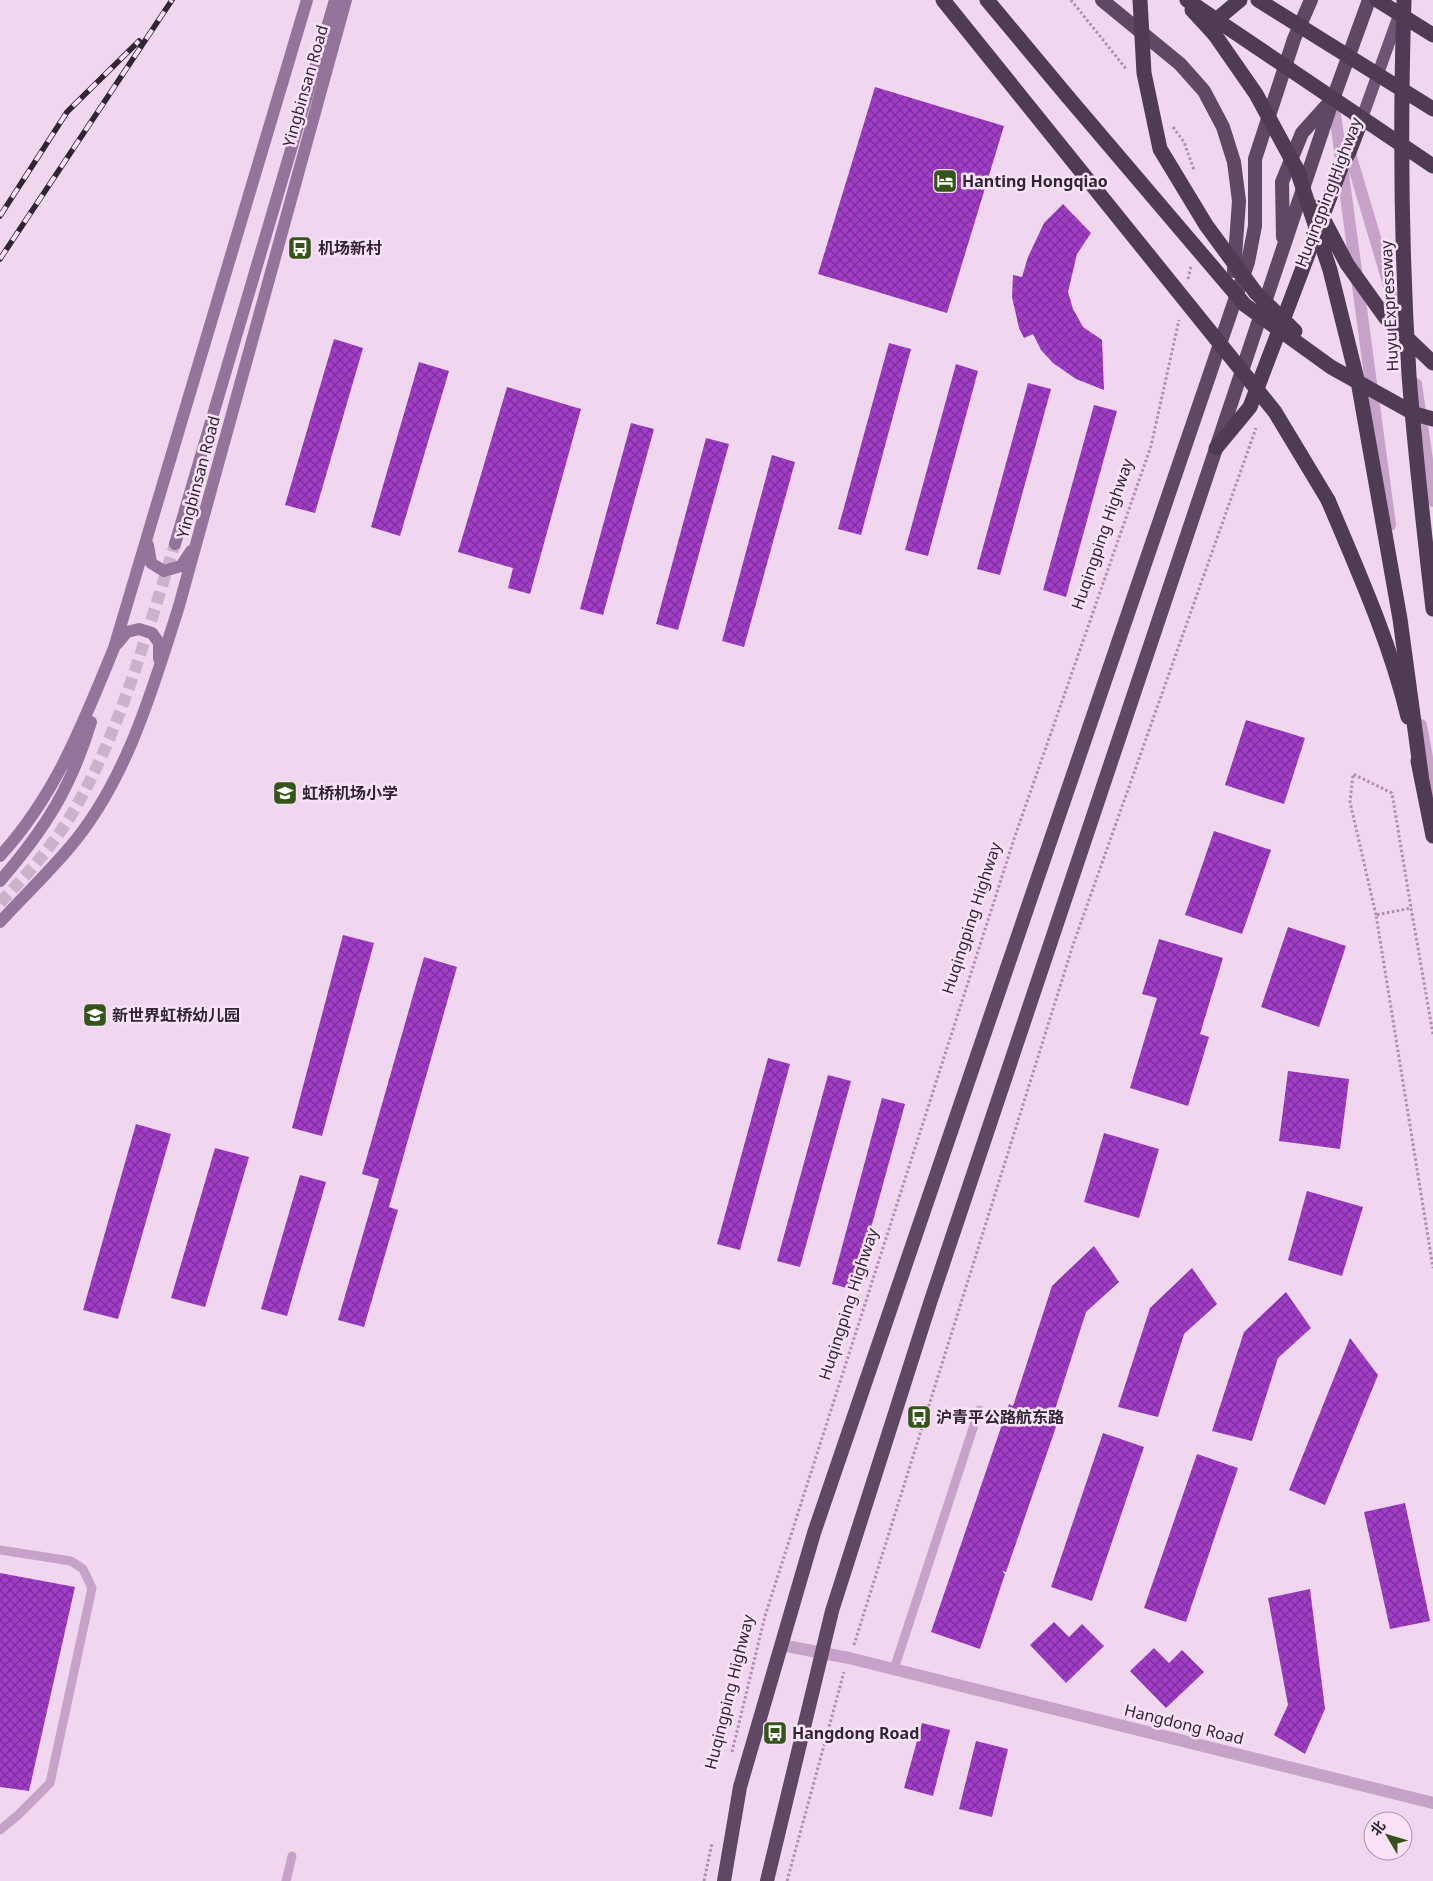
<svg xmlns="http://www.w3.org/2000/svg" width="1433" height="1881" font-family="'Noto Sans','Noto Sans SC',sans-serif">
  <defs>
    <pattern id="building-cross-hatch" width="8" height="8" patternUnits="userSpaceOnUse" patternTransform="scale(1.25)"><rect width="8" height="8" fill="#a13dc7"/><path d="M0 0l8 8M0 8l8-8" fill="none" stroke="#7c3099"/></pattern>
  </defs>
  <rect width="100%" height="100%" fill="#f1d6f0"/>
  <path fill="url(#building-cross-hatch)" d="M875,87L1004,126L947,313L818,274Z
    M1063,204L1091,233L1077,254L1068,292L1073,309L1083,327L1102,340L1104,390L1076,379L1053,363L1041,350L1033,334L1024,338L1019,328L1012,297L1013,275L1022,277L1028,257L1044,223Z
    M334,339L363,348L315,513L285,505Z
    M889,343L911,349L861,535L838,529Z
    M419,362L449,371L400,536L371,527Z
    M956,364L978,371L928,556L905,550Z
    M1028,383L1051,389L1000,575L977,569Z
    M507,387L581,409L530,594L508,588L513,568L458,552Z
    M1094,405L1117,411L1066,597L1043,590Z
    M631,423L654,429L603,615L580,609Z
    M706,438L729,444L678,630L656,624Z
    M772,455L795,462L744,647L722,641Z
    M1246,720L1305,738L1284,804L1225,785Z
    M1214,831L1271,850L1242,934L1185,915Z
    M1288,927L1346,946L1319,1027L1261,1007Z
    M343,935L374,943L322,1136L292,1128Z
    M1159,939L1223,958L1200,1034L1209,1037L1188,1106L1130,1088L1157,998L1142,994Z
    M424,957L457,967L389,1207L398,1210L364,1327L338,1320L379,1179L362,1174Z
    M768,1058L790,1064L740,1250L717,1244Z
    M1288,1071L1349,1079L1340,1149L1279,1141Z
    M828,1075L851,1081L800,1267L777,1261Z
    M882,1098L905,1104L854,1290L832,1284Z
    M136,1124L171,1134L118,1319L83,1310Z
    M1104,1133L1159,1149L1139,1218L1084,1202Z
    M215,1148L249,1157L205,1307L171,1298Z
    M300,1175L326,1182L287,1316L261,1309Z
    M1307,1191L1363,1207L1342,1276L1288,1260Z
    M1094,1246L1119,1282L1086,1312L1052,1419L1058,1421L1006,1572L1002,1571L1005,1574L980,1649L931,1632L1009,1404L1013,1406L1052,1286Z
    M1192,1268L1217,1304L1184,1334L1158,1417L1118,1407L1150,1308Z
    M1286,1292L1311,1328L1278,1358L1252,1441L1212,1431L1244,1332Z
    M1350,1338L1378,1375L1325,1505L1289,1490Z
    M1103,1433L1144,1447L1092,1601L1051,1587Z
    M1197,1454L1238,1468L1186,1622L1144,1608Z
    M1405,1503L1430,1621L1390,1629L1364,1512Z
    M0,1573L75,1587L29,1791L0,1787Z
    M1310,1589L1325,1709L1305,1754L1274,1735L1288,1705L1268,1598Z
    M1054,1622L1069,1637L1082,1624L1104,1646L1066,1683L1030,1645Z
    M1154,1648L1169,1663L1182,1650L1204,1672L1166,1708L1130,1671Z
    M922,1723L950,1730L933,1796L904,1788Z
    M976,1741L1008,1749L992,1817L959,1809Z"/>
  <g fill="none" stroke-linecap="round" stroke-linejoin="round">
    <path stroke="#cab3ca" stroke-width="12" stroke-dasharray="12 6" stroke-linecap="butt" d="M0,903C27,874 54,845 74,810C121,730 147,632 175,544"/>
    <path stroke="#b08cb4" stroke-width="3" stroke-dasharray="2.5 2.5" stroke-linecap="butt" d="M1071,0L1127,70
      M1173,127L1184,142L1194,170
      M1188,279L1191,266
      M1376,915L1350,802L1353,774L1392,793L1411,908
      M1433,1034L1411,908L1376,915L1433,1268
      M854,1645L1073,945L1256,428
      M732,1752L765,1616L1014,839L1151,446L1179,320
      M704,1881L712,1843
      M787,1881L844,1672"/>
    <path stroke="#c6a2c8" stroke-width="9" d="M0,1550L71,1561L83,1569L92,1588L50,1783L18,1815L0,1830
      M894,1669L979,1410
      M286,1881L292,1856"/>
    <path stroke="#c6a2c8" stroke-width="12" d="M1333,99L1390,525
      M1348,147L1402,329
      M1416,384L1433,501
      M1421,725L1433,790
      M781,1645L849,1658L1433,1803"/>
    <path stroke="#95749c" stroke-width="12" d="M175,544L335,0
      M148,545L151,563L164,571L181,566L191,551
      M117,644L127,632L139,629L152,633L159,643V659
      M0,856C56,795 83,723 114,648L307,0
      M0,881C45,829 71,788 91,722
      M0,922C23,897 48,873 70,847C127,780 153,688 179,606L346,0"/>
    <path stroke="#6f5575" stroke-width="12" d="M1362,118L1402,7"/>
    <path stroke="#5f4864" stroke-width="14" d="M1102,0L1180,64L1204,91L1223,127L1234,162L1239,201L1234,271
      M1283,237L1282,182L1302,133L1329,103
      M724,1881L740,1787L814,1533L1248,262L1255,226V159L1294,39L1311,0
      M767,1881L832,1611L930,1303L1333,99L1369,0"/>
    <path stroke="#4f3b54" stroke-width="15" d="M987,0L1068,97
      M1187,0L1433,166
      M1192,10L1215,35
      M1216,20L1240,0
      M1216,448L1250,407L1342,165L1349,152L1362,118
      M1328,500C1358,571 1390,642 1408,717
      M1418,761L1433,836"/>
    <defs>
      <path id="rail" d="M0,216L67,112L139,41
        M0,259L172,0"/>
    </defs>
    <use href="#rail" stroke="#302533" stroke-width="5.5"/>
    <use href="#rail" stroke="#f9e2f8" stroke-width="4" stroke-dasharray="11" stroke-linecap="butt"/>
    <path stroke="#4f3b54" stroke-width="15" d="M943,0L1275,412L1328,500
      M1140,0L1144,73L1160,149L1206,225L1256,293L1295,331
      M1258,0L1433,109
      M1377,0L1433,35
      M1404,0C1400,125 1401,250 1409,375C1415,453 1424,531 1433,609
      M1215,35L1256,94L1300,175
      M1068,97L1245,305L1331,367L1415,414L1433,419
      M1296,167L1330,270L1359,387L1400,619L1421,774
      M1317,207L1347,264L1385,317L1433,363"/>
  </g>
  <defs>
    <symbol id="hotel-square" viewBox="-11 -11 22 22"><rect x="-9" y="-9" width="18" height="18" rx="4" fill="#35541a" stroke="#f9e2f8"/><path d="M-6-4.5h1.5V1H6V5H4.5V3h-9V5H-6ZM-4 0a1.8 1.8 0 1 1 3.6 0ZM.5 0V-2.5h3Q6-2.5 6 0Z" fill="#fff"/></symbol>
    <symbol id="bus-square" viewBox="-11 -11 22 22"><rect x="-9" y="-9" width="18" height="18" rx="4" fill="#35541a" stroke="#f9e2f8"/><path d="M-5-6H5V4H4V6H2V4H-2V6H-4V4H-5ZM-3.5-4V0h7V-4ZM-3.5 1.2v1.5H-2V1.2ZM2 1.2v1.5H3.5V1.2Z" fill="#fff"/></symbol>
    <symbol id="school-square" viewBox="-11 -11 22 22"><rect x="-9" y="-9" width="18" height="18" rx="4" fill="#35541a" stroke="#f9e2f8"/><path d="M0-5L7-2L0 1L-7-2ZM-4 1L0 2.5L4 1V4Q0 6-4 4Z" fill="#fff"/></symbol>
  </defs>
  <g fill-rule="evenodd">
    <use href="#hotel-square" x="931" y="167" width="28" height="28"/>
    <use href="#bus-square" x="286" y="234" width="28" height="28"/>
    <use href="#school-square" x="271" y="779" width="28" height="28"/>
    <use href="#school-square" x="81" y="1001" width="28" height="28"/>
    <use href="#bus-square" x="905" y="1403" width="28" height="28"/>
    <use href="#bus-square" x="761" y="1719" width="28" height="28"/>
  </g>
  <g text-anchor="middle" stroke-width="5" stroke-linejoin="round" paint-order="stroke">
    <g font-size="16" fill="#302533" stroke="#f9e2f8">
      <text transform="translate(305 86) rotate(-74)" y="6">Yingbinsan Road</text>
      <text transform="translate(1328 192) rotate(-69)" y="6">Huqingping Highway</text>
      <text transform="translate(1389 306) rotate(-93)" y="6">Huyu Expressway</text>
      <text transform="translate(198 477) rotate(-75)" y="6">Yingbinsan Road</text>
      <text transform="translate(1102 534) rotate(-71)" y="6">Huqingping Highway</text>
      <text transform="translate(971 918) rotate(-72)" y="6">Huqingping Highway</text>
      <text transform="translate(848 1304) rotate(-72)" y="6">Huqingping Highway</text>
      <text transform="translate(729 1692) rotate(-76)" y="6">Huqingping Highway</text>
      <text transform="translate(1184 1724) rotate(14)" y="6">Hangdong Road</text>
    </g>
    <g font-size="16" font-weight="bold" fill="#302533" stroke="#f9e2f8" text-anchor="start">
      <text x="962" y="187">Hanting Hongqiao</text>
      <text x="318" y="254">机场新村</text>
      <text x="302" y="799">虹桥机场小学</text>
      <text x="112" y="1021">新世界虹桥幼儿园</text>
      <text x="936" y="1423">沪青平公路航东路</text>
      <text x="792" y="1739">Hangdong Road</text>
    </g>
  </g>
  <g transform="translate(1388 1836) rotate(308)"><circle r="24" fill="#f9e2f8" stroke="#a996a9"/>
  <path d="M0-4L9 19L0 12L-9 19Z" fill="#35541a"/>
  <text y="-8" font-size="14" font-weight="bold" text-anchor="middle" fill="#302533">北</text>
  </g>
</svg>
